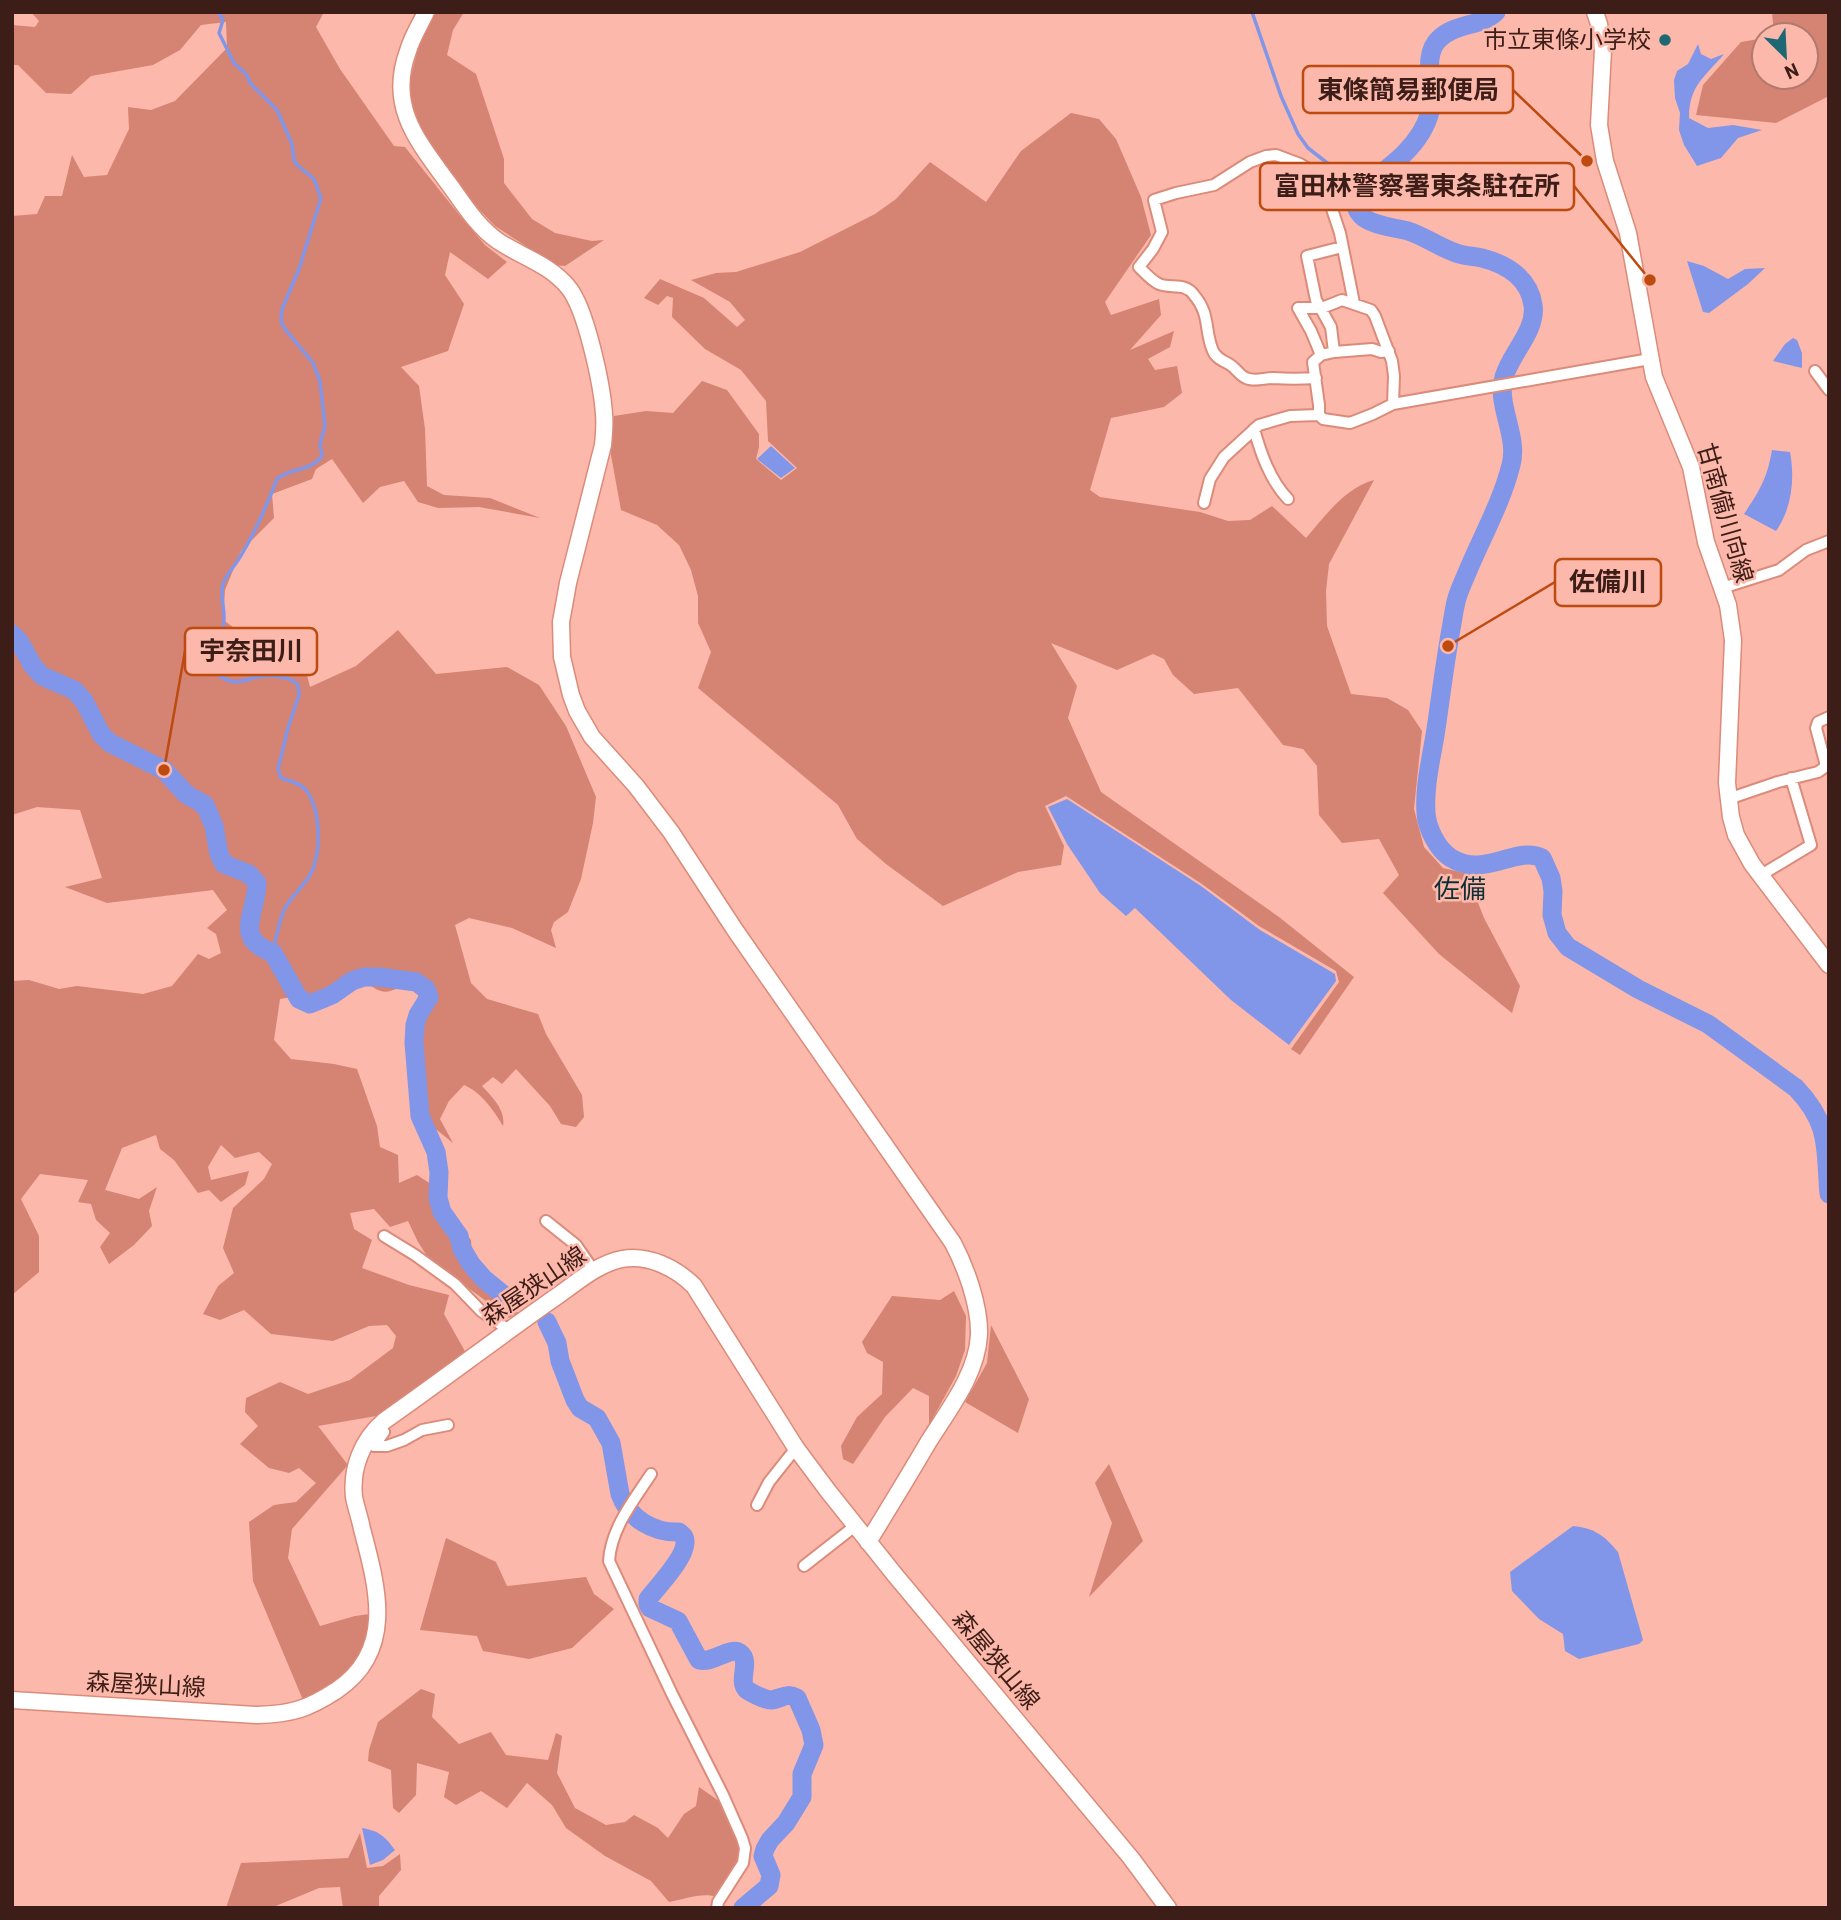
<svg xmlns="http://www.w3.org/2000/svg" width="1841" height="1920" font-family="Barlow,'Noto Sans JP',sans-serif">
  <rect width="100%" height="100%" fill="#fcb8aa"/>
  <path fill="#d58372" d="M31,12H324L316,27L340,69L394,146L405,147L461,217L485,245L507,262L488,279L450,252L445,275L464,304L448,351L401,367L419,386L425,429L427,486L444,495L490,498L540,518L479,507L438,508L418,502L404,481L380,487L363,503L332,459L316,469L312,479L272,494L274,518L241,551L225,590L223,620L260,646L303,659L310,687L356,666L398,630L436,674L507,667L539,685L566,726L596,797L593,823L581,879L568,912L554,922L551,930L556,948L512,928L469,918L455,925L471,983L487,999L538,1014L546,1034L582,1095L584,1117L576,1127L561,1124L550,1106L516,1069L502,1084L493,1077L482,1086C492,1097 506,1110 503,1126C494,1111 481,1092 464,1085L449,1101L440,1119L453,1143L427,1122L418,1100L412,1044L421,1002L411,980C390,994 381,998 362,977C334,992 342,1020 302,995L280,999L274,1040L291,1059L334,1064L357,1069L377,1126L380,1147L398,1155L399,1183L417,1175L440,1190L451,1217L471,1240L472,1253L478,1270L505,1295L518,1313L509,1318L429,1259L418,1242L408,1221L390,1227L374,1209L350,1213L354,1229L372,1240L362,1268L409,1285L449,1295L444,1314L466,1353L382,1415L318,1426L348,1465L292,1529L288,1558L320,1626L355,1616L370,1614C364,1661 347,1682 303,1700L253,1581L249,1522L274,1505L296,1502L316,1483L299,1468L289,1473L269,1468L240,1444L258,1426L245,1412L246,1398L280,1382L308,1394L350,1380L393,1348L396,1336L387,1325L369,1326L333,1341L271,1334L244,1310L220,1320L203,1314L218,1286L234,1273L223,1248L233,1208L264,1179L272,1164L259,1152L235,1158L221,1145L208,1167L211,1180L249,1171L245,1185L221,1202L209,1190L198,1193L174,1160L160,1149L156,1135L122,1148L105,1190L139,1199L157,1187L149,1211L152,1226L134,1245L109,1264L100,1247L110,1233L96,1220L91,1204L78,1202L88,1180L40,1174L21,1199L39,1236V1272L12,1295V981L29,980L59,989L77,986L143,994L172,986L198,954L209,959L221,953L216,934L207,928L227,910L213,890L107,903L65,887L102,878L80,810L37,807L12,815V216L37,214L45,196H62L72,155L84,177L107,175L129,129L128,107L151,110L175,101L227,48L226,22L201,25L180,50L153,65L91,76L71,94L46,93L18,65H12V25L35,27L39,21Z
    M434,12H464L453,30L447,55L476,74L504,159V183L532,219L555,233L592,241L604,240L565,266L555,265L495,226L471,201L440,164L411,113L409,84L419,44Z
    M1772,12H1829V96L1776,123L1696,115L1703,85L1741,42L1764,38V77H1806V35H1774Z
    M1071,113L1099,119L1116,139L1141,197L1151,235L1105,302L1111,315L1159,299L1161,315L1130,350L1174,331L1170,347L1148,359L1155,370L1177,366L1182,393L1164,407L1111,418L1090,490L1100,497L1200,512L1228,521L1250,520L1272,506L1306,538C1325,516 1345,488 1374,480L1329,564L1326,591L1327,626L1351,694L1387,698L1408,710L1422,731L1414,809L1424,847L1443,868L1469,874L1480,880L1475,895L1484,918L1520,986L1512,1013L1439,954L1383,893L1399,875L1379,839L1342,843L1319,815L1317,766L1303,749L1283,745L1238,688L1194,694L1173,675L1164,659L1153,654L1117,670L1051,643L1077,686L1068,718L1101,792L1279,917L1354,977L1300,1055L1291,1049L1339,982L1336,971L1259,926L1202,884L1066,796L1045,806L1064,846L1061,865L1018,872L943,906L886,864L857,839L838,805L698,688L711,652L698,623V596L691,570L679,545L657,525L621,510L609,444L614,416L646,411L673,413L702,381L727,390L759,434V447L756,459L781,480L797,468L768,441L766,401L741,370L705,349L672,317L673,298L667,296L658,305L644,298L660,279L704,298L737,327L745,320L730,302L691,280L716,273L736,272L800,252L875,214L896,199L930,162L986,202L1021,151Z
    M954,1291L966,1316L965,1350L956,1376L929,1425V1396L913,1388L885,1417L853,1464L843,1459L841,1446L857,1417L882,1394L883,1362L867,1353L862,1342L892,1296L940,1300Z
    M991,1325L1029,1399L1018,1433L965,1402L987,1363Z
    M1109,1464L1143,1541L1089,1597L1112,1523L1095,1483Z
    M446,1538L496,1562L507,1586L586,1577L594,1594L614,1609L572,1648L529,1659L483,1651L477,1636L420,1630Z
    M421,1689L435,1694L432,1717L459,1744L491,1732L506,1755L548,1760L556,1733L562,1736L557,1773L575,1808L606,1825L625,1822L634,1815L658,1828L668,1838L684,1814L696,1806L699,1787L719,1801L739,1840L741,1850L739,1863L718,1897C702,1892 685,1899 669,1902L651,1881L605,1856L566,1828L552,1805L527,1783L507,1808L481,1791L456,1805L444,1797L449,1772L417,1763L416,1795L399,1813L393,1808L391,1770L368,1761L369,1750L378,1722Z
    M360,1833L367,1868L383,1866L400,1854L401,1870L379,1896V1908H343L340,1887L319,1888L271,1908H226L241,1863L348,1858Z"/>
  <path fill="#8196e9" d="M1698,44L1701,54L1711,59L1724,54C1705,77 1689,85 1689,118L1708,128L1733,125L1762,130L1738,138L1721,158L1697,166L1684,145L1679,130L1680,113L1675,98L1674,80L1677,71L1688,64Z
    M1687,261L1704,266L1728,279L1745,269L1765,268L1748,284L1709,313L1703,312Z
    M1793,338L1797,340L1802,353V368L1773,361L1785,344Z
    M771,446L795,468L781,478L757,459Z
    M1772,450L1790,452C1795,479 1792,508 1776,531L1744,514C1760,490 1767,479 1772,450Z
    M1067,799L1201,886L1260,930L1335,974L1336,981L1289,1045L1231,1000L1135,908L1126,916L1100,893L1067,844L1048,807Z
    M1573,1526C1594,1528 1604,1535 1618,1552L1643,1640L1639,1644L1579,1659L1565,1651L1563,1634L1539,1619L1512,1591L1510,1572Z
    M362,1828C379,1831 385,1836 395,1850L383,1860L370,1865Z"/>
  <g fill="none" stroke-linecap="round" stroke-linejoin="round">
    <path stroke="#8196e9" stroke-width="3.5" d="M218,12L223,20L219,33L234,63L246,74L251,84L277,110L292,144L294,160L297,165L314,179L321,198L299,269L282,309L281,321L285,329L313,363L320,381L325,426L320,444L322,456C310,472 292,467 277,479C267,505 255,533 240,557C235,566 227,573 223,584C219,598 227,612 223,627C220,638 210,651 212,663C212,668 215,673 220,676C239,689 247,676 266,676C274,675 292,678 297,684C299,687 299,691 299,695L288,728L278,769L281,778C290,781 300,783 306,790C321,810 322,853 310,875C303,887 290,897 284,910C278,924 276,938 273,953
      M1252,12L1281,96L1298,134L1308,148L1335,169L1355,193"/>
    <path stroke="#8196e9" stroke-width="19" d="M1496,12C1480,27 1455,23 1439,39C1421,56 1435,90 1430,112C1420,149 1384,171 1355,193C1352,226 1385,225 1408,231C1424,236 1439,247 1456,253C1464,256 1473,256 1482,258C1506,264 1529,278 1533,305C1537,330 1511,353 1504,377C1496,406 1519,436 1511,465C1502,501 1483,535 1469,568C1465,578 1460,588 1457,598C1454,608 1453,619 1451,629C1445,662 1441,695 1436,729C1432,756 1424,785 1426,813C1427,828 1437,849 1451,858C1485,879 1516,845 1542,858L1551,878L1553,891L1552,915L1557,933L1568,947L1638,989L1708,1024L1796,1088C1831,1125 1825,1148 1829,1194
      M12,634L19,641L33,666L42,676L74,690L84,701L101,734L110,743L164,770L186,794L205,805L214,826L219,854L224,864L249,874L257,883C257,913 232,938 273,953L299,999L310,1004L332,995L352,981L364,977H379L416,982L426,989L429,997L418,1015L415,1025L414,1043L420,1116L436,1152L439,1172L438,1198L442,1212L459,1236L462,1249L471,1264L484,1279L505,1296L513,1299
      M547,1322L557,1343L560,1361L575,1400L580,1408L597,1418L611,1443L620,1494C629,1519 654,1533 679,1532C683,1536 685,1536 685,1542C686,1557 658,1586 648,1599V1604L650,1608L678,1621L699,1660C712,1664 730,1646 740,1653C751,1661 738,1680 746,1689C747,1690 754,1694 756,1695C760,1697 766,1700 771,1700C782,1699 786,1692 797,1698L811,1730L814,1745L802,1774V1797L786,1823L770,1840L765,1849L763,1856L771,1875L769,1886L743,1908"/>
    <defs>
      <path id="street" d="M1334,352L1372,349L1381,352L1389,351
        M1321,355L1311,331L1298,308H1322L1342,300L1371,310L1375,316L1392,361L1394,376L1393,404
        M1815,371L1829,390
        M1316,378C1301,379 1287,379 1273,378C1264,378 1254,382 1246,378C1239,375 1236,368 1229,364C1223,361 1216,358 1213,351C1204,331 1211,315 1194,295C1185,282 1171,289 1159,284C1152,281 1145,273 1139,267L1153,249L1162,232L1154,200L1176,193L1214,185L1250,162L1266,156L1276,155L1300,164L1308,169L1330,203L1340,233L1354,303
        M1319,415V405L1313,362L1321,355L1334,352L1331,327L1316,300L1307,256L1342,247
        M1254,429C1261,454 1270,480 1288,499
        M1204,503L1210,479L1224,457L1259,425L1290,416L1319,415L1323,419L1350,423L1373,414L1393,404L1650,359
        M1722,588L1779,570L1806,550L1829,541
        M1728,799L1778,782L1818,772L1825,767V762L1816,728L1818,722L1829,717
        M1761,875L1811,845L1791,778
        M546,1221L576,1245L594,1271
        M384,1236L415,1255L455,1284L481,1311L509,1330
        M379,1426L384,1432L374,1446H387L404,1440L422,1430L448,1425
        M651,1474C634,1500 611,1528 609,1561L672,1694L723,1795L742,1838L745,1848L743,1863L718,1902L717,1908
        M757,1505L769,1482L796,1448
        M804,1566L855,1526"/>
      <path id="secondary" d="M426,12C420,25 412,37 408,51C388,105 416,139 446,180C462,201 476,226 498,241C522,257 549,264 568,287C586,308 602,385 604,414C605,424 604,435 603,445L568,583L561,622L562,657L571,695L577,711L592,737L636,786L671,832L735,930L953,1243C966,1268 980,1306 979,1335C977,1374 949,1409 929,1441C909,1475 889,1508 868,1542
        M1595,12L1599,24L1603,50L1599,125L1605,161L1628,233L1654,377L1691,467L1706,542L1728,605L1733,640L1727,783L1731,817L1736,835L1752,864L1829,965
        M12,1700L257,1715C292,1714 308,1709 337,1690C396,1650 377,1586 362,1529C360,1518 356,1508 354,1497C351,1468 362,1440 384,1421C441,1381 496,1339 553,1299C574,1285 596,1264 622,1259C648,1254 676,1268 694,1286L796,1448L828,1491L895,1575L1131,1858L1168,1908"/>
    </defs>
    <use href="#street" stroke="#db8b7a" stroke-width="14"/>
    <use href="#secondary" stroke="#db8b7a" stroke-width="19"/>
    <use href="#street" stroke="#fff" stroke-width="10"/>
    <use href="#secondary" stroke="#fff" stroke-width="16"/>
  </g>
  <circle fill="#1e6774" stroke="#fcb8aa" stroke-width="2.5" cx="1665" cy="40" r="7"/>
  <g text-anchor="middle" stroke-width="5" stroke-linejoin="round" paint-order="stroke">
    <g font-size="24" fill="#3d1d17" stroke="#fcb8aa" text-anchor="end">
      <text x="1651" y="48">市立東條小学校</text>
    </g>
    <g font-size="24" fill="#3d1d17" stroke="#fcb8aa">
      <text transform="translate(1725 513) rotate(74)" y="8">甘南備川向線</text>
      <text transform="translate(534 1286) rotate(-34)" y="8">森屋狭山線</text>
      <text transform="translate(996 1660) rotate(50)" y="8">森屋狭山線</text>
      <text transform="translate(146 1685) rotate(3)" y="8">森屋狭山線</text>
    </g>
    <g font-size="26" fill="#0d2f35" stroke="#fcb8aa">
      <text x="1460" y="898">佐備</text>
    </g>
  </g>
  <path fill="none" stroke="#bd4a0f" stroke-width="2.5" d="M1587 161L1513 90M1650 280L1574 186M1448 646L1555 582M164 770L185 651"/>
  <g fill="#bd4a0f" stroke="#fcb8aa" stroke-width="2.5">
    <circle cx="1587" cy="161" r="7"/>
    <circle cx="1650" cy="280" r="7"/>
    <circle cx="1448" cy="646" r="7"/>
    <circle cx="164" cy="770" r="7"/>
  </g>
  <g fill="#fcb8aa" stroke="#bd4a0f" stroke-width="2.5">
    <rect x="1303" y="66" width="210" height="47" rx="7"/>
    <rect x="1260" y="163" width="314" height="47" rx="7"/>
    <rect x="1555" y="559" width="106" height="47" rx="7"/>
    <rect x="185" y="628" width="132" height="47" rx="7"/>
  </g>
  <g font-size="26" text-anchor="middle" font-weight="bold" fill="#3d1d17">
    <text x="1408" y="99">東條簡易郵便局</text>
    <text x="1417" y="195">富田林警察署東条駐在所</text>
    <text x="1608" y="591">佐備川</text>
    <text x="251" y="660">宇奈田川</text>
  </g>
  <rect width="1841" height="1920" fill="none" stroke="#3d1d17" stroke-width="28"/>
  <g transform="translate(1785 56) rotate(156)"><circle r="33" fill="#fcb8aa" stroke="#b07a6f" stroke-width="2"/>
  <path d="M0-5L12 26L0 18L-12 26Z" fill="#1e6774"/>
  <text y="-10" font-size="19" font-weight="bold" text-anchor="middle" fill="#3d1d17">N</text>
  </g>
</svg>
